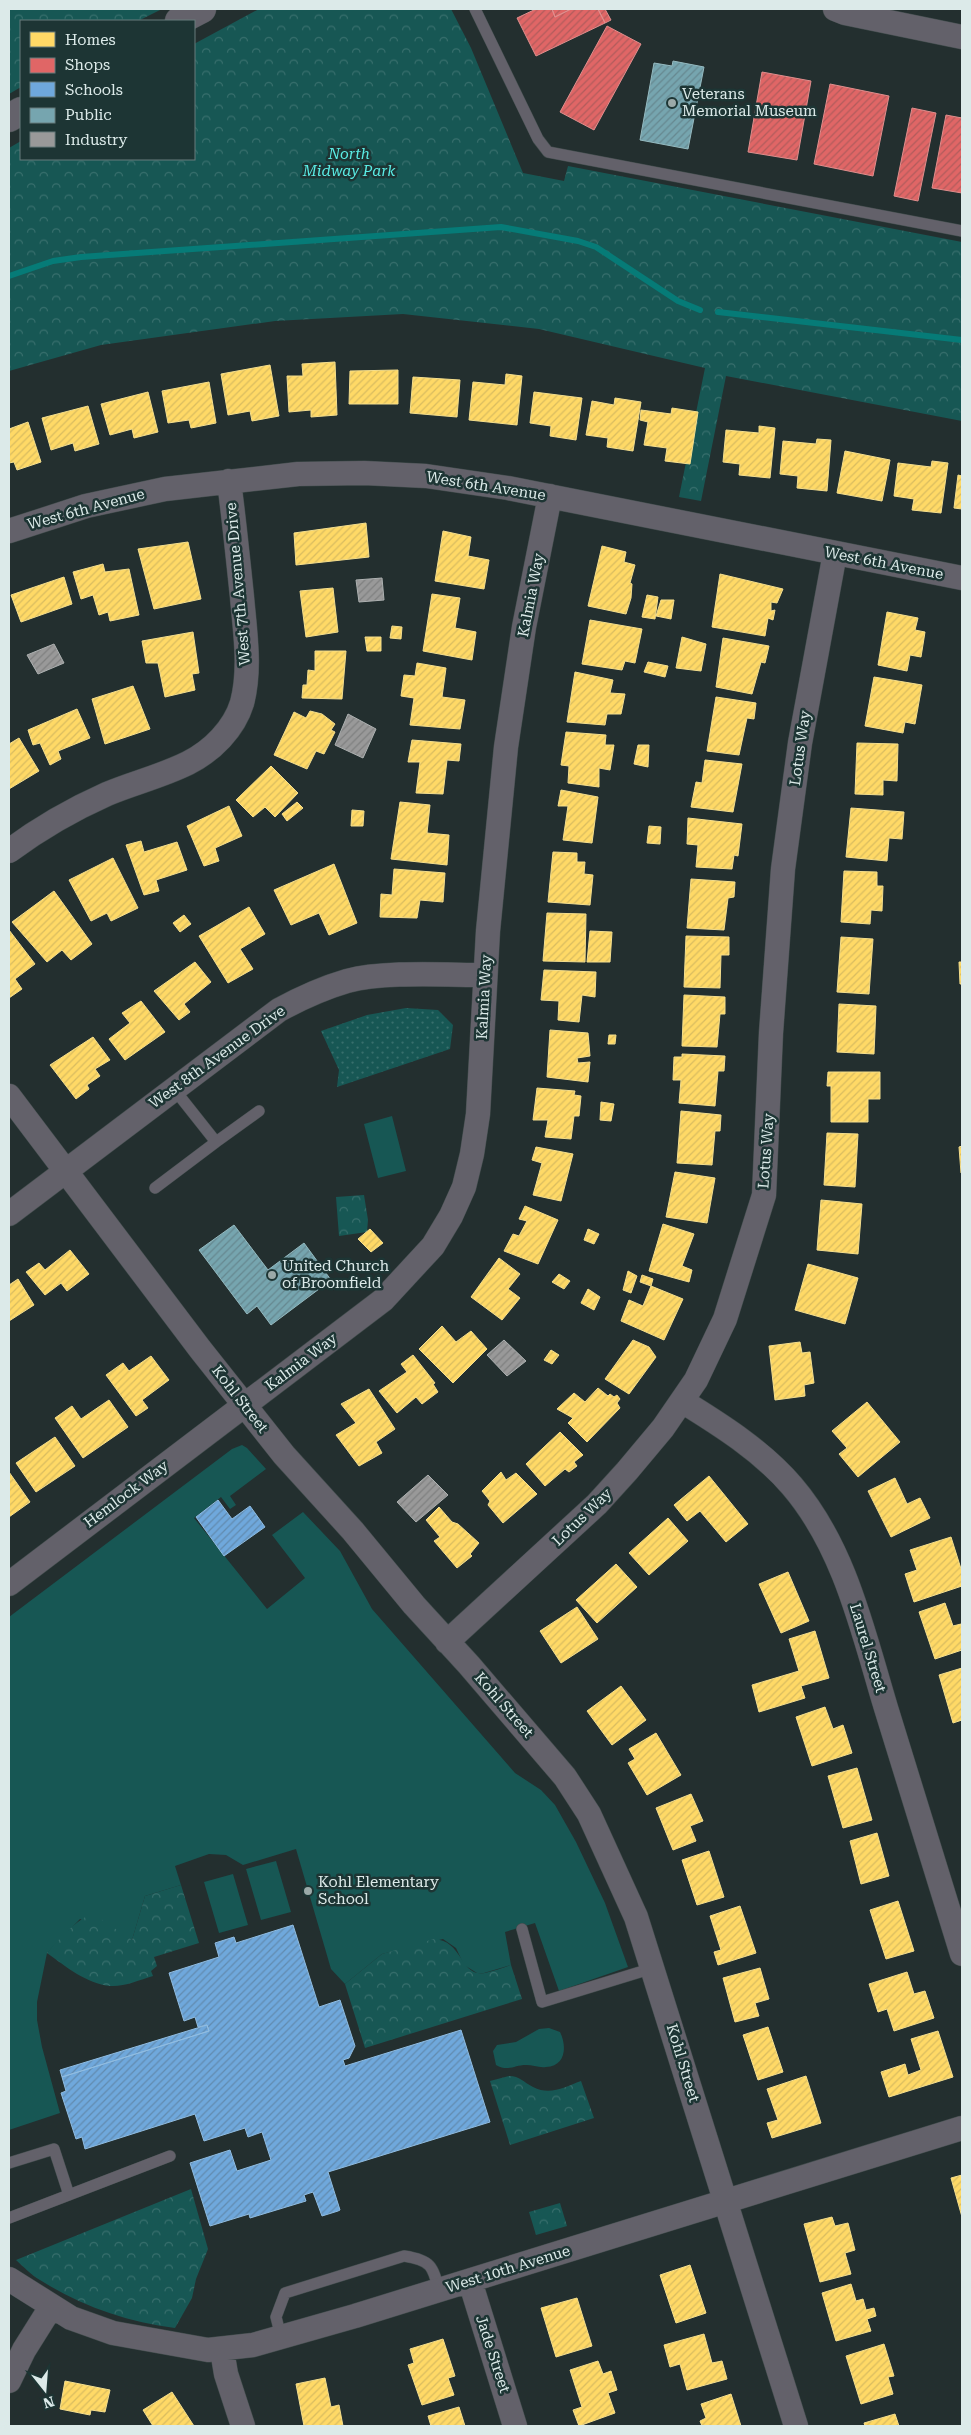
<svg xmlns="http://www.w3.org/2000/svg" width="971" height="2435" font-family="'Roboto Serif',serif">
  <defs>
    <pattern id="park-crowns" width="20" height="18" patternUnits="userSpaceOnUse" patternTransform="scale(1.25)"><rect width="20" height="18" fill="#175754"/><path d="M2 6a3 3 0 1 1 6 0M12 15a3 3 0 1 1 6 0" fill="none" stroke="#386f6d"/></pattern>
    <pattern id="garden-dots" width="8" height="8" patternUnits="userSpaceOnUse" patternTransform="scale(1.25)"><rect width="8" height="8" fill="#175754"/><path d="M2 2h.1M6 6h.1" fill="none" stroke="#386f6d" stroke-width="1.8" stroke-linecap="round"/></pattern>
    <pattern id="homes-hatch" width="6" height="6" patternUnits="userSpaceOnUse" patternTransform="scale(1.25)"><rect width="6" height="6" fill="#ffd966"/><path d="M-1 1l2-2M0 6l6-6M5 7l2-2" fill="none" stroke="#d9bc60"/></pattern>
    <pattern id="shops-hatch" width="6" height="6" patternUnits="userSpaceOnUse" patternTransform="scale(1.25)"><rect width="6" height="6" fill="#e06666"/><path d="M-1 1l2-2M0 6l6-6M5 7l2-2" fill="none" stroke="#b15c5c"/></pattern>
    <pattern id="schools-hatch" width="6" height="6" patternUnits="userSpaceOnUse" patternTransform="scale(1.25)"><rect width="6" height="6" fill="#6fa8dc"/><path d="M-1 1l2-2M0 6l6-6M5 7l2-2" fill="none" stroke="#628baf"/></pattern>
    <pattern id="public-hatch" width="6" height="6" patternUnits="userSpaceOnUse" patternTransform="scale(1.25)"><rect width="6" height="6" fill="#76a5af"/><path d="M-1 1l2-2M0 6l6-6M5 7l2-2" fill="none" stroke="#668890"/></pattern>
    <pattern id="industry-hatch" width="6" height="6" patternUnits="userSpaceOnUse" patternTransform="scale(1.25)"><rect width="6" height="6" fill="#999"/><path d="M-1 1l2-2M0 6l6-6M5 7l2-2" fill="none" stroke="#7f8080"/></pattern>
  </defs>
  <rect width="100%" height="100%" fill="#232f2f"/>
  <path fill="#175754" d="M392,1116L406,1171L378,1178L364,1124Z
    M242,1445L247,1448L266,1469L230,1496L236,1505L230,1509L221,1497L194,1518L267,1609L305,1578L272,1535L303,1512L340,1551L372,1609L515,1773L541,1790L555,1805L576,1842L605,1903L628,1967L559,1991L535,1923L505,1932L511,1965L484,1973H477L464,1965L456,1948L443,1939L382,1954L345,1984L331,1969L296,1849L243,1865L226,1855L209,1854L175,1866L181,1885L145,1896L132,1940L80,1919L47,1953L37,2002V2020L42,2047L60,2113L9,2130V1617L232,1449Z
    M276,1861L291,1912L261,1920L246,1869Z
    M233,1874L248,1925L219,1933L204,1882Z
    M549,2028L560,2032C567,2046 566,2066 546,2067C539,2068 533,2065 526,2065C514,2065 508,2072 496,2065L493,2051L497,2045L516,2042L539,2029Z"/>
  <path fill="url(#park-crowns)" d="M9,9H162L138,21H21V87L9,94Z
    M259,9H451L471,48L523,173L564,181L568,166L962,242V421L726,376L701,501L679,497L705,368L539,329L403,314L275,321L101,345L9,371V148L21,141V159H194V44Z
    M364,1195L368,1220L367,1232L339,1236L336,1197Z
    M181,1885L199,1943L154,1957L157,1966L151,1971L153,1976C139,1980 124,1987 110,1986C87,1984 65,1966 47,1953C61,1937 73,1923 92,1913L132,1940L145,1896Z
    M434,1939C464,1941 459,1977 485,1973C494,1971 503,1968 511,1965L522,1999L365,2048L345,1984L382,1954Z
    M509,2076C520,2076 523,2082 533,2087C550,2096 565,2087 581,2081L594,2118L510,2145L490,2081Z
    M191,2189L208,2249L196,2279L192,2298L175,2328C127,2322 81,2306 40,2280C31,2275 24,2267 16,2260Z
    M560,2203L567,2226L536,2235L529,2212Z"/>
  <path fill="url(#garden-dots)" d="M406,1008L438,1010L453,1025L450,1049L337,1087L339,1070L321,1031L367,1015Z"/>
  <path fill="url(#homes-hatch)" stroke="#f4de8d" d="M335,362L337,415L311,417V410L289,412L287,376H303L302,364Z
    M270,365L279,416L252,421L250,411L228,415L221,374Z
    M398,370V404H349L350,371Z
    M506,374L522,376L517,425L469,420L473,382L505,385Z
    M413,377L460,380L457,417L410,413Z
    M209,382L216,423L191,428L189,420L168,423L162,391Z
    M148,392L158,432L134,438L132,429L110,435L101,404Z
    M534,392L582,398L576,440L550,436L551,426L530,423Z
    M615,398L641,402L633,451L607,447L608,438L586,435L592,401L614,405Z
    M88,406L99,444L75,451L73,443L51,450L42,418Z
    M672,408L698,412L690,464L665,461L667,448L644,445L648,422L640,420L641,410L671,414Z
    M28,422L41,462L17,470L14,462L9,463V429Z
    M759,426L775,428L770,478L739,475L740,464L723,462L726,430L759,433Z
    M817,439L831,440L827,491L797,488L798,476L780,474L783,441L816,444Z
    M845,451L890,460L882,501L837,493Z
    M932,461L948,463L941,513L912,510L914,499L894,496L898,463L931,467Z
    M958,475L962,476V509L954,508Z
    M366,523L369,557L296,565L294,533Z
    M443,531L471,537L468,556L489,560L484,589L435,581Z
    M188,542L201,599L154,609L138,549Z
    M602,546L626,552L624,562L635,565L630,583L632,584L631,598L626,614L588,606Z
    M103,564L105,572L129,569L139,615L110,621L108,612L99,615L93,595L81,599L73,572Z
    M720,574L783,589L777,603L771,602V611L775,610L773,620L768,618L765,636L712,627Z
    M64,577L72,604L21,622L11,595Z
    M333,588L338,632L306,637L300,591Z
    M432,594L460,598L455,628L476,632L472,660L423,651Z
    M647,595L658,597L655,619L642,617Z
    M661,600H674L671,619L656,616Z
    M887,612L918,618L915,630L925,632L921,657L910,655L907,671L878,665Z
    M590,620L642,629L635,663L625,661L622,670L582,664Z
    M392,626L402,627L401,639L390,638Z
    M193,632L199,673L192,674L195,690L165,697L158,663H146L142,641Z
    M365,637H381V651H367Z
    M682,637L706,644L701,671L676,668Z
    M723,638L769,646L765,663L761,662L752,694L716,687Z
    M315,651H346L342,699L302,698L303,685H307L308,670L315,671Z
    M648,662L668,666L665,677L644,672Z
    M417,663L446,668L442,697L465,700L460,729L410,725L414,698L401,696L404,675L415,676Z
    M575,672L613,680L610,693L625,694L621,714H607L605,725L567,722Z
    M874,677L922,685L915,724L905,722L903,733L865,726Z
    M133,686L150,729L105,744L92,699Z
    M716,697L756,703L754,719L747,718L739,755L707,751Z
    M77,709L90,738L58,751L61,759L50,765L40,743L33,745L28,730Z
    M310,711L322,714L335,724L331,730L335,732L324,754L316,751L307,769L274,755L294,712L306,718Z
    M566,732L606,735L605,745H614L610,770L599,768V787L568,783L569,766L561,765Z
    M19,738L39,771L9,789V744Z
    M412,740L461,744L459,761L447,760L443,794L416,793L420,762H408Z
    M857,743L898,744L897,781L883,780V795L855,794Z
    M638,745H649L648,767L634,764Z
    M705,760L742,764L733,812L691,807L696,782L702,783Z
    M271,766L298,793L275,817L265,807L253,817L236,800Z
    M561,790L598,797L592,843L563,840L568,806H558Z
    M297,802L303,808L287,821L282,814Z
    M400,802L430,805L427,833L449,835L447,865L391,859Z
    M229,806L242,836L215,848L219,861L204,866L187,826Z
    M851,808L904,812L902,839L889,838L887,861L846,857Z
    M352,810L364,811L363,826H351Z
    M688,818L742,824L738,856L734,855L732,869L696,867L698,845L687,844Z
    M649,826L661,827L660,844L647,843Z
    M141,841L144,852L177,842L187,870L156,880L159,891L144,895L126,845Z
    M553,852L577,853V862H585L584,874L593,875L590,905L548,902Z
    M113,858L138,908L111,921L107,913L91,921L69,880Z
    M334,864L357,923L329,935L319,913L291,925L274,890Z
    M394,869L445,873L443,902L420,900L417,918L380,917L381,894L392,895Z
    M844,871L877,872V886H883L882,911L871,910L870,924L841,922Z
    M691,879L735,882L734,897L728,898L724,930L687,928Z
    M54,891L92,944L71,960L62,950L47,962L12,922Z
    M249,907L265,934L240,949L253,969L228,983L199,936Z
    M547,913L586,914L585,962L543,961Z
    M184,915L191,924L180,932L173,923Z
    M9,930L35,964L15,979L22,989L9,998Z
    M590,931L612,932L610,962H587Z
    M686,936L729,937V955H721L720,988L684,987Z
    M841,937L873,939L869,994L837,992Z
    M195,962L211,982L184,1004L190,1012L179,1020L154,991Z
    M959,962H962V984H960Z
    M544,970L596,972L595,997L582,995L579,1022L558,1020L559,1001L541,1000Z
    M684,995L725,997V1014H720L717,1047L682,1046Z
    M141,1001L165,1032L125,1060L109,1039L130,1023L122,1013Z
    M839,1004L876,1006L874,1054L837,1052Z
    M550,1030L588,1033L590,1056L577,1058L578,1063L590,1062L588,1082L547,1077Z
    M609,1035H616L615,1044H608Z
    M93,1037L110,1060L95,1069L100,1076L87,1085L89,1089L76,1099L50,1065Z
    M682,1054L725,1056L724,1071H718L715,1106L679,1103L681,1080H673L674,1057H682Z
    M828,1072H880V1099H868V1122H831V1086H827Z
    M537,1088L575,1091L574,1095L581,1096L579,1116H574L571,1139L545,1137L548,1120H533Z
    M601,1102L614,1104L611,1121L600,1120Z
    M681,1111L721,1115L720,1131H715L712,1165L677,1163Z
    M827,1133L858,1134L855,1187L824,1185Z
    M962,1146V1173H961L959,1147Z
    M536,1147L573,1154L561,1201L533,1195L542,1163L532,1160Z
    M675,1172L715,1178L707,1223L666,1217Z
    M821,1200L862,1204L858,1254L817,1250Z
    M525,1206L558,1220L538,1264L504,1251L513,1234L519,1236L527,1221L519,1219Z
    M663,1224L694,1234L682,1266L692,1270L689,1282L649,1271Z
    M370,1229L383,1243L371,1252L358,1239Z
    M588,1229L599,1234L594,1244L584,1240Z
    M70,1250L89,1274L67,1291L61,1283L45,1295L26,1272L39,1263L45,1270Z
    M499,1258L520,1274L508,1289L520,1298L502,1320L471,1297Z
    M808,1264L858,1278L845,1324L795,1310Z
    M628,1271L637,1276L631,1293L623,1290Z
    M559,1274L570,1281L564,1289L552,1282Z
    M642,1275L653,1279L651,1286L640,1282Z
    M18,1279L34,1305L9,1321V1285Z
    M651,1286L683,1299L664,1340L621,1321L629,1300L643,1306Z
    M588,1289L600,1297L594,1310L581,1303Z
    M442,1326L456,1342L471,1331L487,1349L453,1383L419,1349Z
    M633,1340L649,1347L656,1357L629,1394L605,1379Z
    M800,1342L802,1353L810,1352L814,1383L804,1385L805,1396L775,1400L769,1346Z
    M551,1350L559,1355L552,1364L544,1360Z
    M413,1355L435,1383L433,1384L438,1392L422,1404L416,1397L397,1413L379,1391L407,1372L401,1364Z
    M151,1356L169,1380L142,1400L148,1408L136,1416L106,1375L123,1363L129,1371Z
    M598,1388L608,1396L610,1394L614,1397L617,1395L620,1399L617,1403L620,1408L587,1442L568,1423L573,1418L557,1409L574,1393L585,1402Z
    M369,1389L395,1429L376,1442L382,1453L359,1466L336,1435L356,1423L341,1404Z
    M109,1400L128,1427L83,1458L55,1418L72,1406L81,1419Z
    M867,1402L900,1442L858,1477L839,1454L847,1448L832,1431Z
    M560,1432L583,1455L574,1462L577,1466L569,1472L565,1469L545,1486L526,1464Z
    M55,1437L75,1466L36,1492L16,1463Z
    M9,1472L30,1502L9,1517Z
    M501,1472L506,1480L516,1473L537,1494L503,1523L488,1505L490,1501L482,1491Z
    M709,1476L748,1524L726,1542L700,1511L687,1521L674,1505Z
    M895,1478L907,1504L920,1498L930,1518L891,1537L868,1491Z
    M439,1507L452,1522L458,1524L479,1543L470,1554L472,1556L457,1568L434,1541L440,1537L426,1520Z
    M668,1518L688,1541L649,1575L629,1553Z
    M951,1537L962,1572V1586L914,1602L905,1574L917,1570L910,1550Z
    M616,1564L637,1587L597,1623L576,1600Z
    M788,1572L809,1621L781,1633L759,1584Z
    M945,1603L953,1626L961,1624L962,1650L935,1659L919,1612Z
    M577,1607L598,1639L561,1663L540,1631Z
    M815,1631L829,1678L801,1686L805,1698L759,1712L752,1685L799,1671L789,1639Z
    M962,1668V1720L953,1723L939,1675Z
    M621,1686L646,1720L612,1745L587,1711Z
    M825,1707L833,1729L843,1725L852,1753L812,1766L796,1717Z
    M656,1733L681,1775L647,1795L628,1763L635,1759L629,1749Z
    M857,1768L872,1820L843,1828L828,1776Z
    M691,1794L703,1821L690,1826L696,1841L673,1850L656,1808Z
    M877,1833L889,1876L861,1884L850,1841Z
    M709,1851L724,1897L697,1905L682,1860Z
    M898,1901L914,1951L886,1959L870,1910Z
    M740,1906L756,1953L718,1965L714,1952L721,1950L710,1916Z
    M760,1968L769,1999L755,2003L759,2016L735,2022L723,1978Z
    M907,1972L914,1994L925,1991L934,2018L894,2031L887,2009L878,2012L869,1984Z
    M768,2027L783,2072L758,2080L743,2035Z
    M938,2031L953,2077L889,2097L881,2072L905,2064L908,2075L921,2070L911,2039Z
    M806,2076L821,2123L772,2138L767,2123L778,2120L767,2089Z
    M962,2175V2217L951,2178Z
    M832,2217L835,2226L848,2223L855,2250L845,2253L851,2274L820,2282L804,2224Z
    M690,2265L706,2313L676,2323L660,2275Z
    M851,2284L856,2301L863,2299L866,2310L874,2308L876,2316L867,2319L871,2331L836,2341L822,2293Z
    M577,2298L592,2346L556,2357L541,2308Z
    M704,2334L712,2363L722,2361L727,2379L687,2390L680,2364L670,2367L664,2345Z
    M443,2339L455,2376L448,2378L454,2395L422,2405L408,2365L414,2363L410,2349Z
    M884,2344L894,2376L888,2377L893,2394L861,2404L846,2356Z
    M598,2361L603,2374L611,2371L617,2390L608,2393L615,2413L579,2426L573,2410L582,2407L570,2370Z
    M325,2378L331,2407L339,2405L343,2426H304L296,2384Z
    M65,2381L110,2390L105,2412L91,2410L90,2415L60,2409Z
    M172,2392L194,2426H153L143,2410Z
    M731,2394L741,2426H702L700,2421L706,2418L701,2404Z
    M459,2407L465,2426H431L428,2416Z
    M895,2414L899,2426H865L864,2423Z"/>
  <path fill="url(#shops-hatch)" stroke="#df8e8d" d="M536,9H552L555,17L571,9H598L605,23L536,56L517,18Z
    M552,9H571L555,17Z
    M598,9H605L611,20L605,23Z
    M607,26L641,44L594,130L560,112Z
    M762,72L811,81L797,160L748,152Z
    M830,84L889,96L873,176L814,164Z
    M912,108L936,113L918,201L894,196Z
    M946,115L962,118V193L932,188Z"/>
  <path fill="url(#schools-hatch)" stroke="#90bce0" d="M218,1500L232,1519L250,1506L265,1527L224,1556L196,1517Z
    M293,1925L319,2007L340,2000L355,2046L349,2058L343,2060L345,2066L461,2030L490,2122L328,2172L340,2210L338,2211L322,2216L313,2192L304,2195L306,2201L250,2218L249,2214L210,2226L190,2163L230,2150L237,2171L271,2160L262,2132L248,2137L245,2128L204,2141L195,2114L85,2149L82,2137L76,2139L61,2093L66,2091L62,2077L209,2031L207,2025L198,2027L195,2017L184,2021L169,1973L219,1957L215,1943L234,1937L236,1943Z
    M207,2025L209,2031L62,2077L60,2070Z"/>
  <path fill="url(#public-hatch)" stroke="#95bac0" d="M673,61L704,67L688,149L640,140L654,63L672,66Z
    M234,1225L268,1270L304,1243L331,1280L271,1325L257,1306L247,1314L199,1250Z"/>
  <path fill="url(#industry-hatch)" stroke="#adb1b1" d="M382,578L384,600L359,602L356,580Z
    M54,644L64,663L38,674L27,655Z
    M348,714L376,729L363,758L335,745Z
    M504,1340L526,1361L507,1376L487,1355Z
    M428,1475L448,1495L416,1522L397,1502Z"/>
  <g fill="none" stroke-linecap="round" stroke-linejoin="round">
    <path stroke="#067b77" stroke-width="6" d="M9,276L53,261L81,257L501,227L578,241L596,247L678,301L700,310
      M718,312L962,340"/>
    <defs>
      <path id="service" d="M475,9L538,139L548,152L962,231
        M216,1142L259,1111
        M155,1188L216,1142L174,1089
        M522,1929L542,2002L653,1968
        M9,2163L54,2149L69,2195
        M9,2218L170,2156
        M281,2337L276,2317L285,2293L404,2256C431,2260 433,2266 439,2291"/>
      <path id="minor" d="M835,9L845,13L962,37
        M9,531L86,506L165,489L298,474L364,473L426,476L508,488L962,578
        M9,851C40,828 71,810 107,794C133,783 162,776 188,763C212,751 234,729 242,703C251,669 245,632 242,597C238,558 234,520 229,481
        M9,1096L200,1349L284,1455L353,1531L414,1605L469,1665L565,1777L589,1814L636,1917L796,2426
        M9,1214L279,1010C301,998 323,988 347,981C384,971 445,975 485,975
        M682,1401C721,1425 762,1451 792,1486C845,1548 863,1632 886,1708C912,1790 937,1872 962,1954
        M9,1584L383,1300L433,1246L451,1216L464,1187L472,1154L478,1114L488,931L506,747L524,627L550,496
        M447,1642L597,1504L627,1471L663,1428L696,1380L725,1319L764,1195L771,1033L783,869L800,743L835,553
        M9,2279L71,2318L113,2333L208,2350L253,2345L355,2316L962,2128
        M470,2281L515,2426
        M222,2350L226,2374L243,2426
        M9,2381L24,2350L51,2307"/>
      <path id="secondary" d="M179,21L202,9
        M9,118L21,111"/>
    </defs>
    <use href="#service" stroke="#414c4c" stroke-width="12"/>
    <use href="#minor" stroke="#414c4c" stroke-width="25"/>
    <use href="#secondary" stroke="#414c4c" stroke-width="29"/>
    <use href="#service" stroke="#63616a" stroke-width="11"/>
    <use href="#minor" stroke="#63616a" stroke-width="24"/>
    <use href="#secondary" stroke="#64626b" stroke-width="28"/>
  </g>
  <g fill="#9ba9a8" stroke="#1d3534" stroke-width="2">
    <circle cx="672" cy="103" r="5"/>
    <circle cx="272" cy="1275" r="5"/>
    <circle cx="308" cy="1891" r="5"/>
  </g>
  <g text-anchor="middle" stroke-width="5" stroke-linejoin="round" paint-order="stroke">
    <g font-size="15" fill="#dceae9" stroke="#1d3534" text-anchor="start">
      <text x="682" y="99">Veterans<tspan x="682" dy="17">Memorial Museum</tspan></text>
      <text x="282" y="1271">United Church<tspan x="282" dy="17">of Broomfield</tspan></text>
      <text x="318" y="1887">Kohl Elementary<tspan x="318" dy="17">School</tspan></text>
    </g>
    <g font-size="15" font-style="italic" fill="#5aece5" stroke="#1d3534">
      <text x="349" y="159">North<tspan x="349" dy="17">Midway Park</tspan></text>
    </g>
    <g font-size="15" fill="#dceae9" stroke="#1d3534">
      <text transform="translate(486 486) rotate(9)" y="5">West 6th Avenue</text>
      <text transform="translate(86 509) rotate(-15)" y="5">West 6th Avenue</text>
      <text transform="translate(884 563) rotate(11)" y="5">West 6th Avenue</text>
      <text transform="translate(238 584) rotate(-95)" y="5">West 7th Avenue Drive</text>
      <text transform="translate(531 595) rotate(-79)" y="5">Kalmia Way</text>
      <text transform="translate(800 748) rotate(-82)" y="5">Lotus Way</text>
      <text transform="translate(484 997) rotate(-87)" y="5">Kalmia Way</text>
      <text transform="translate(217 1057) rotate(-36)" y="5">West 8th Avenue Drive</text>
      <text transform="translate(766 1151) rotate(-86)" y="5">Lotus Way</text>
      <text transform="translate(301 1362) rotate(-37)" y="5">Kalmia Way</text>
      <text transform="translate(240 1399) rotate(52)" y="5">Kohl Street</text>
      <text transform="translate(126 1494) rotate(-37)" y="5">Hemlock Way</text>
      <text transform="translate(582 1517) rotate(-44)" y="5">Lotus Way</text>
      <text transform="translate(868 1648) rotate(73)" y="5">Laurel Street</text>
      <text transform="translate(504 1705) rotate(49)" y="5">Kohl Street</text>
      <text transform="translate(683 2063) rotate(73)" y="5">Kohl Street</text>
      <text transform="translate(508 2269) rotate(-17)" y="5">West 10th Avenue</text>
      <text transform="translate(493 2354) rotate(72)" y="5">Jade Street</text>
    </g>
  </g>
  <rect width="971" height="2435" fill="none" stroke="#dceae9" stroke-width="20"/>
  <rect x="20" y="20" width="175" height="140" fill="#1d3534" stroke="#697d7c"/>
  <rect x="30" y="32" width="25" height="15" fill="#ffd966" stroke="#697d7c"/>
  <text x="65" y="45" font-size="15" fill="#dceae9">Homes</text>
  <rect x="30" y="58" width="25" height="15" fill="#e06666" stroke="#697d7c"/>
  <text x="65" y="70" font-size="15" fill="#dceae9">Shops</text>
  <rect x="30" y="82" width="25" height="15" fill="#6fa8dc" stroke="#697d7c"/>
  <text x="65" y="95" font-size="15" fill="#dceae9">Schools</text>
  <rect x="30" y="108" width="25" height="15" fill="#76a5af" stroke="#697d7c"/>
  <text x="65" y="120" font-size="15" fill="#dceae9">Public</text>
  <rect x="30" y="132" width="25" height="15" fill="#999999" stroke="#697d7c"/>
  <text x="65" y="145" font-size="15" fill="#dceae9">Industry</text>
  <g transform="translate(45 2390) rotate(163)" stroke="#1d3534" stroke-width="4" paint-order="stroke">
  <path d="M0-4L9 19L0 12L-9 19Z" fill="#dceae9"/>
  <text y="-8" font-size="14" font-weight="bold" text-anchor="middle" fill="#dceae9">N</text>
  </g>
</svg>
